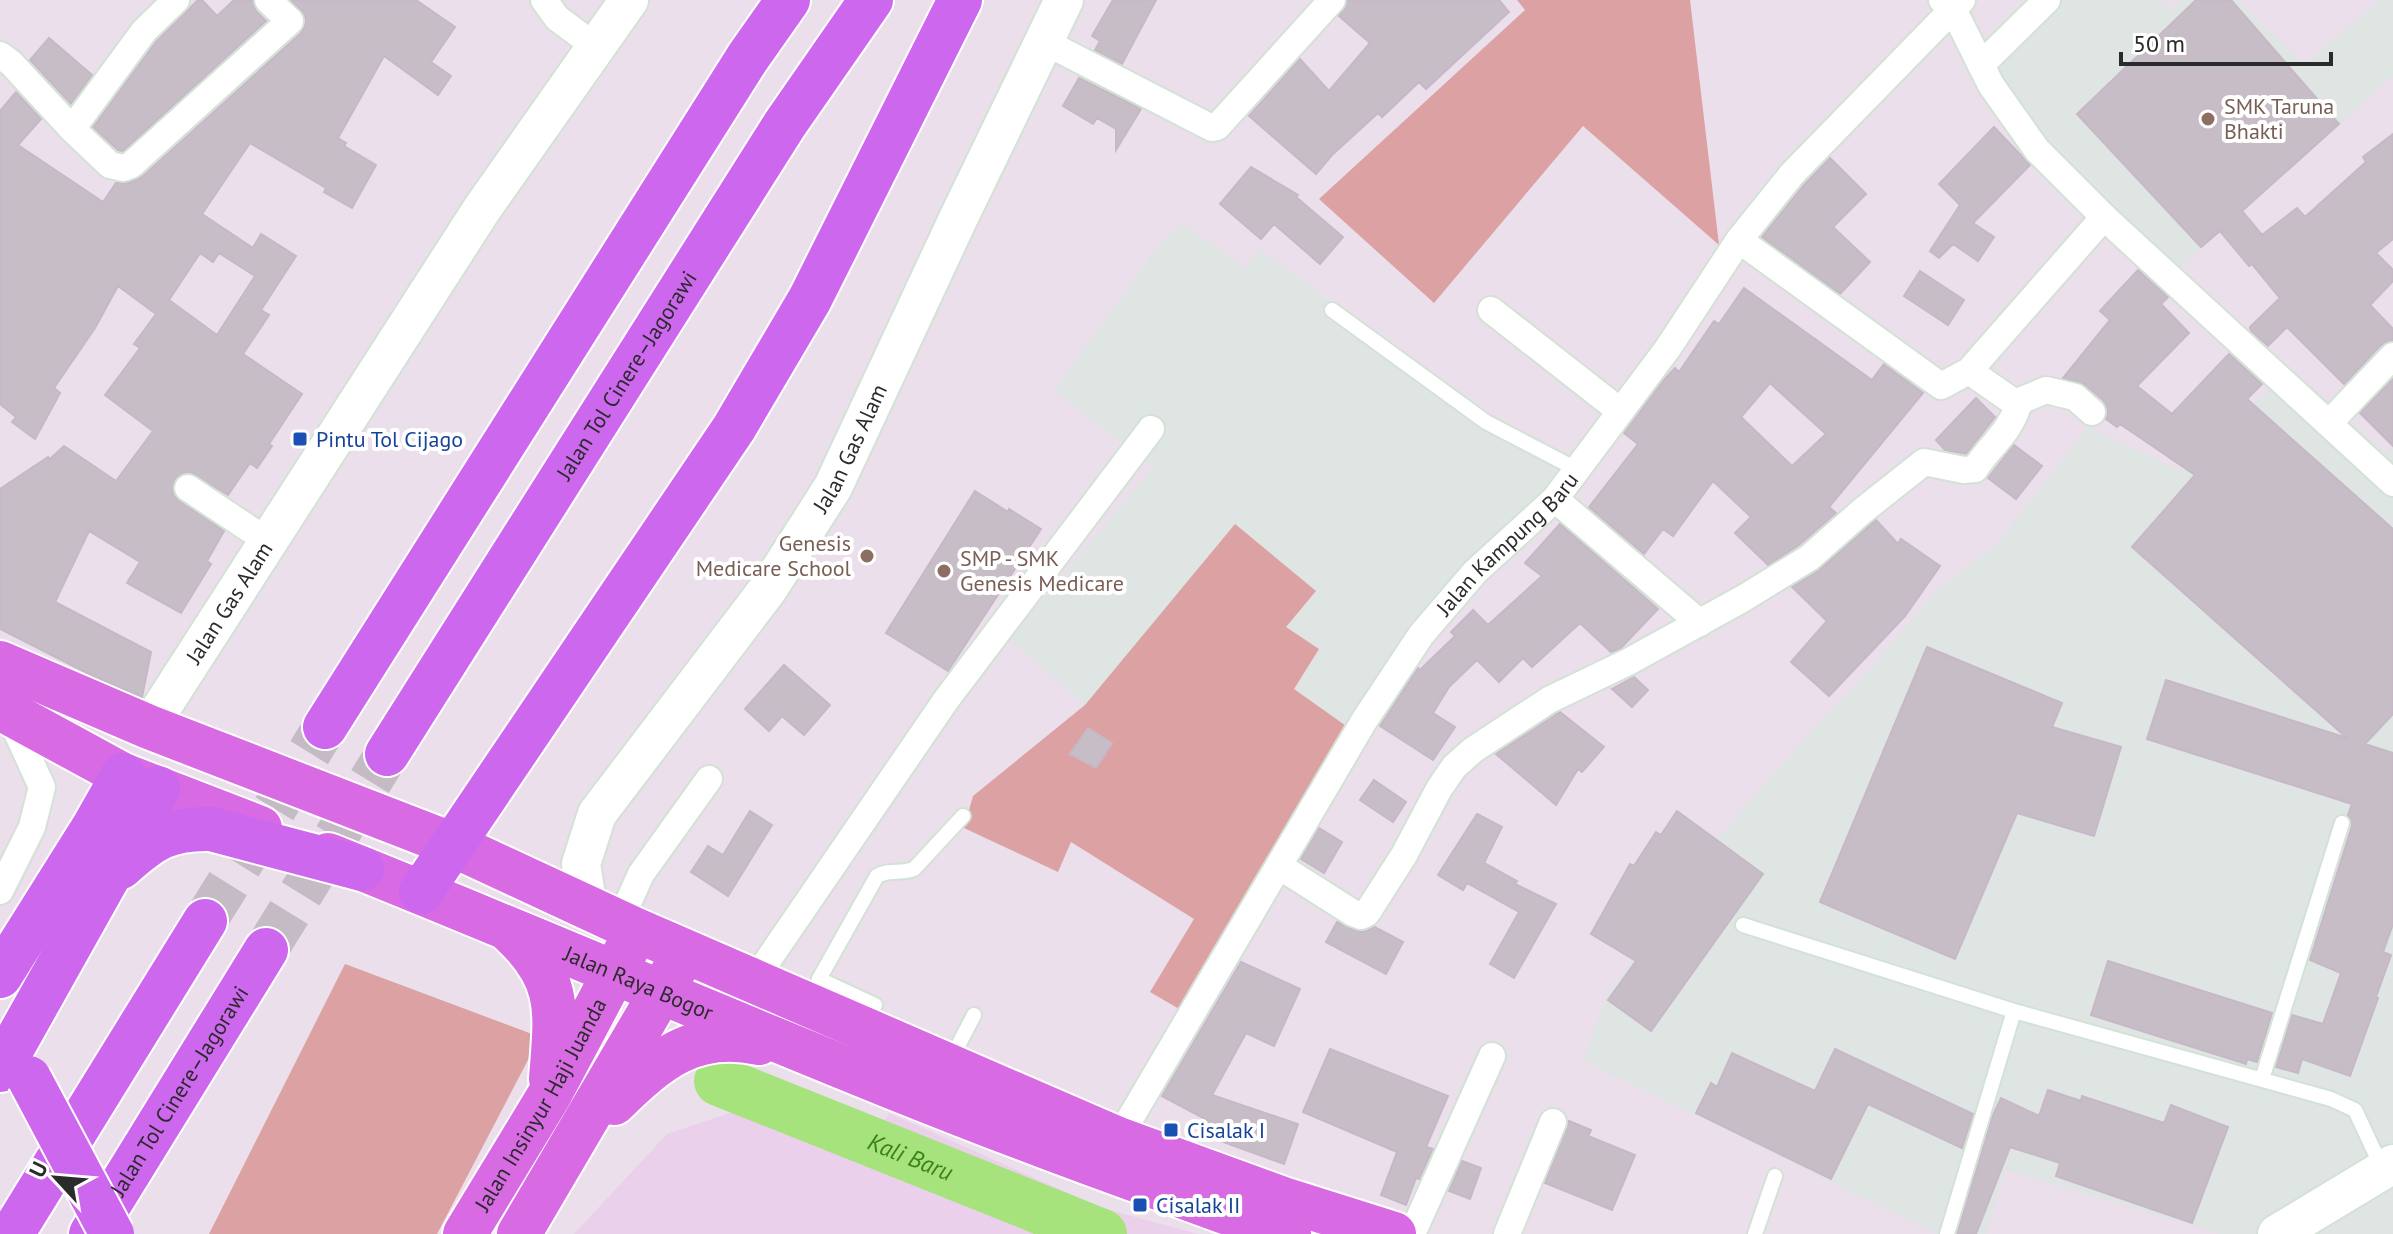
<svg xmlns="http://www.w3.org/2000/svg" width="2393" height="1234" font-family="'PT Sans',sans-serif">
  <rect width="100%" height="100%" fill="#eadfeb"/>
  <path fill="#dee5e2" d="M2064,0H2159L2171,11L2183,0H2238L2304,65L2377,3L2375,0H2393V76L2176,270L1986,78Z
    M1183,224L1246,268L1260,249L1383,339L1483,422L1567,473L1450,581L1410,624L1388,657L1349,728L1294,689L1286,627L1235,525L1085,705L1010,639L1153,467L1054,391L1163,240Z
    M2292,369L2385,452L2393,444V1234H2221L2005,1170L1986,1234H1937L1584,1061L1605,998L1714,843L1805,738L1871,668L1936,591L1995,546L2088,427L2180,471Z"/>
  <path fill="#ebd0eb" d="M733,1112L861,1161L889,1113L1102,1208L1198,1234H574L667,1134Z"/>
  <path fill="#dca1a2" d="M1517,0H1690L1719,245L1583,126L1434,303L1319,199L1525,10Z
    M1235,524L1316,591L1286,627L1319,649L1294,689L1349,728L1181,1010L1150,992L1194,919L1071,842L1058,872L964,828L973,796L1085,705Z
    M345,964L540,1037L437,1234H209Z"/>
  <g fill="none" stroke-linecap="round" stroke-linejoin="round">
    <path stroke="#a6e37c" stroke-width="50" id="s1" d="M719,1081L1102,1234"/>
  </g>
  <path fill="#c7bdc7" stroke="#c6b8c7" stroke-width="2" fill-rule="evenodd" d="M198,0H202L217,16L234,0H252L256,11L266,21L123,151L118,150L93,127L156,42Z
    M291,0H416L455,27L431,62L451,76L438,95L384,56L338,138L346,143L344,146L376,165L352,208L324,192L326,188L250,143L202,214L253,248L261,234L296,256L261,310L269,315L243,354L302,394L269,444L272,446L257,468L250,463L228,495L190,472L182,473L174,480L173,494L179,501L224,531L207,561L211,564L181,613L127,583L140,562L89,531L55,602L151,652L142,697L89,674L0,629V489L48,457L50,459L64,446L116,481L153,431L105,395L140,348L134,344L156,314L118,286L95,328L54,388L60,393L35,439L12,422L16,417L0,404V111L16,92L41,119L18,145L103,202L116,183H129L142,177L301,33L305,25V16ZM200,253L213,262L219,253L255,276L217,335L169,300Z
    M1113,0H1156L1122,64L1095,50L1100,41L1092,36Z
    M1348,0H1499L1509,12L1426,89L1419,82L1382,117L1378,113L1332,155L1316,174L1249,116L1300,59L1329,91L1370,43L1339,16Z
    M2196,0H2231L2339,124L2242,211L2262,235L2297,208L2305,217L2366,162L2363,157L2393,134V239L2376,253L2393,270V281L2370,305L2393,329V340L2381,345L2344,384L2287,327L2268,346L2251,331L2250,327L2280,298L2252,264L2249,266L2220,231L2201,247L2077,114Z
    M49,38L92,75L71,104L30,60Z
    M1079,78L1141,109L1116,150V129L1097,118L1093,124L1063,106Z
    M1994,127L2030,165L1973,223L1994,237L1978,261L1953,244L1939,258L1930,251L1960,205L1939,184Z
    M1830,158L1866,194L1833,227L1870,262L1840,294L1762,237L1804,185Z
    M1251,167L1298,195L1296,197L1343,237L1320,264L1274,224L1261,239L1220,204Z
    M2138,270L2168,297L2161,304L2189,333L2137,386L2172,414L2229,354L2262,384L2247,399L2393,529V714L2365,744L2393,753V924L2383,952L2391,955L2376,997L2378,998L2350,1076L2302,1059L2298,1073L2276,1067L2292,1015L2323,1024L2341,973L2310,960L2352,826L2348,815L2352,804L2147,739L2166,680L2347,738L2132,547L2195,475L2120,424L2117,427L2106,419L2107,408L2103,400L2085,385L2063,378L2110,320L2100,311Z
    M1920,271L1964,300L1948,325L1904,296Z
    M1744,288L1872,380L1884,364L1923,393L1829,507L1836,513L1799,545L1768,565L1735,533L1751,517L1713,481L1673,536L1663,529L1644,554L1589,507L1638,444L1624,433L1663,381L1675,368L1679,372L1714,321L1719,324ZM1770,383L1826,434L1792,466L1741,417Z
    M2393,379V446L2360,413Z
    M1976,398L1995,417L1966,454L1945,450L1936,440Z
    M2014,445L2042,466L2016,499L1988,478Z
    M975,491L1008,512L1009,509L1041,529L948,671L886,633Z
    M1876,520L1898,544L1901,539L1940,566L1905,616L1829,696L1791,662L1827,621L1792,587L1819,570Z
    M1560,524L1658,609L1621,648L1611,652L1580,623L1532,667L1523,658L1499,682L1477,660L1449,687L1433,713L1455,727L1433,760L1380,726L1418,668L1420,670L1455,636L1451,632L1473,610L1488,625L1542,576L1525,563Z
    M1927,647L2062,703L2052,727L2121,747L2094,836L2017,813L1955,959L1820,902Z
    M784,665L830,705L804,735L782,716L769,731L745,709Z
    M1634,677L1648,690L1632,707L1612,689Z
    M1560,712L1604,747L1582,772L1578,769L1556,805L1496,754Z
    M1088,728L1112,743L1096,768L1070,754Z
    M1374,780L1406,802L1393,822L1360,800Z
    M750,811L772,825L728,896L691,872L708,846L723,855Z
    M1677,811L1763,874L1651,1031L1608,1000L1636,961L1591,934L1630,864L1634,866L1656,832L1661,835Z
    M1477,814L1502,827L1484,863L1517,881L1515,884L1556,904L1514,978L1490,964L1519,912L1467,883L1463,890L1438,875Z
    M1319,828L1342,842L1324,873L1301,859Z
    M1337,922L1361,932L1375,927L1403,942L1386,974L1326,942Z
    M2108,961L2272,1013L2257,1062L2247,1059L2246,1064L2091,1015Z
    M1241,962L1300,989L1274,1046L1246,1033L1212,1095L1298,1124L1284,1164L1204,1135L1209,1121L1162,1096Z
    M1330,1049L1448,1096L1426,1147L1433,1149L1419,1179L1416,1178L1406,1205L1381,1195L1397,1152L1303,1112Z
    M1835,1049L1973,1114L1962,1148L1868,1104L1831,1179L1696,1113L1711,1083L1717,1087L1732,1053L1815,1091Z
    M2048,1090L2081,1101L2082,1096L2164,1123L2171,1105L2228,1127L2192,1223L2056,1176L2060,1163L2010,1147L1976,1234H1957L1993,1115L2001,1098L2039,1116Z
    M1569,1121L1591,1130L1588,1136L1635,1155L1612,1210L1545,1183Z
    M1462,1161L1481,1168L1470,1199L1449,1191Z"/>
  <g fill="none" stroke-linecap="round" stroke-linejoin="round">
    <path stroke="#c4bbc5" stroke-width="44" stroke-dasharray="44 22" stroke-linecap="butt" d="M205,921L325,727
      M266,950L387,754"/>
    <defs>
      <path id="service" d="M1332,310L1486,422L1578,470
        M1743,925L2014,1011L1947,1234
        M2014,1011L2331,1099L2355,1110L2375,1153
        M865,1025L875,1005L819,979L877,876C888,869 901,874 914,869L963,816
        M950,1061L974,1015
        M2262,1079L2342,823
        M1755,1234L1775,1176"/>
      <g id="minor">
        <path d="M544,0L557,18L596,47"/>
        <path d="M1962,0L1953,9L1991,85L2037,150L2104,217L2393,483"/>
        <path d="M1043,41L1212,128L1217,127L1332,0"/>
        <path d="M0,55L11,63L72,129L110,165L123,168L131,165L290,21L268,0"/>
        <path d="M1981,65L2047,0"/>
        <path d="M72,129L144,31L176,0"/>
        <path d="M1739,240L1941,386L1969,371L2104,217"/>
        <path d="M1491,310L1620,411"/>
        <path d="M2018,405L2022,400L2046,390L2075,397L2092,412"/>
        <path d="M2330,422L2393,356"/>
        <path d="M188,488L269,542"/>
        <path d="M1555,499L1700,623"/>
        <path d="M1279,866L1353,913L1361,916L1367,913L1404,855L1439,789L1454,767L1473,750L1549,700L1628,662L1744,598L1809,558L1861,512L1924,462L1964,470L1975,469C1990,445 2010,433 2018,405L1969,371"/>
        <path d="M0,891L32,827L42,787L9,715"/>
        <path d="M619,923L641,874L709,779"/>
        <path d="M753,982L946,700L1151,429"/>
        <path id="s2" d="M1118,1139L1364,721L1421,635L1475,572L1555,499L1668,348L1739,240L1792,174L1953,9L1942,0"/>
        <path d="M1412,1234L1492,1056"/>
        <path d="M1507,1234L1553,1122"/>
      </g>
      <g id="secondary">
        <path id="s3" d="M149,727L482,209L629,0"/>
        <path id="s4" d="M588,909L581,864L597,814L768,589L833,487L958,219L1064,0"/>
        <path d="M2277,1234L2393,1164"/>
      </g>
      <g id="trunk">
        <path d="M0,663L149,727L451,844L636,930L1118,1139L1283,1199L1394,1234"/>
        <path d="M0,708L123,775L260,828"/>
        <path id="s5" d="M328,855C602,964 869,1085 1147,1184C1194,1200 1241,1219 1289,1234"/>
        <path d="M510,931C563,980 556,1012 551,1079"/>
        <path d="M614,1103C658,1060 694,1029 759,1043"/>
        <path id="s6" d="M465,1234L550,1094L628,947"/>
        <path d="M519,1234L676,967"/>
      </g>
      <g id="motorway">
        <path d="M325,727L748,57L788,0"/>
        <path id="s7" d="M387,754L785,124L871,0"/>
        <path d="M121,867C152,839 168,828 211,829L362,869"/>
        <path d="M421,892L734,428L810,299L960,0"/>
        <path d="M0,976L93,828L123,775"/>
        <path d="M0,1070L158,788"/>
        <path d="M12,1234L205,921"/>
        <path id="s8" d="M91,1234L266,950"/>
      </g>
    </defs>
    <use href="#service" stroke="#d4e2d6" stroke-width="18"/>
    <use href="#minor" stroke="#d4e2d6" stroke-width="30"/>
    <use href="#secondary" stroke="#d4e2d6" stroke-width="42"/>
    <use href="#trunk" stroke="#fff" stroke-width="48"/>
    <use href="#motorway" stroke="#fff" stroke-width="48"/>
    <use href="#service" stroke="#fff" stroke-width="14"/>
    <use href="#minor" stroke="#fff" stroke-width="26"/>
    <use href="#secondary" stroke="#fff" stroke-width="38"/>
    <use href="#trunk" stroke="#d86ae3" stroke-width="44"/>
    <use href="#motorway" stroke="#cd67ee" stroke-width="44"/>
    <defs>
      <path id="motorway-bridge" d="M29,1078L112,1234"/>
    </defs>
    <use href="#motorway-bridge" stroke="#fff" stroke-width="48" stroke-linecap="butt"/>
    <use href="#motorway-bridge" stroke="#cd67ee" stroke-width="44"/>
  </g>
  <g fill="#8d6e63" stroke="#fff" stroke-width="3">
    <circle cx="2208" cy="119" r="8"/>
    <circle cx="867" cy="556" r="8"/>
    <circle cx="944" cy="571" r="8"/>
  </g>
  <g fill="#1a4fb4" stroke="#fff" stroke-width="3">
    <rect x="292" y="431" width="16" height="16" rx="4"/>
    <rect x="1163" y="1122" width="16" height="16" rx="4"/>
    <rect x="1132" y="1197" width="16" height="16" rx="4"/>
  </g>
  <g text-anchor="middle" stroke-width="8" stroke-linejoin="round" paint-order="stroke">
    <g font-size="22" fill="#785e54" stroke="#fff" text-anchor="start">
      <text x="2224" y="114">SMK Taruna<tspan x="2224" dy="25">Bhakti</tspan></text>
      <text x="851" y="551" text-anchor="end">Genesis<tspan x="851" dy="25">Medicare School</tspan></text>
      <text x="960" y="566">SMP - SMK<tspan x="960" dy="25">Genesis Medicare</tspan></text>
    </g>
    <g font-size="22" fill="#2b2b2b" stroke="#fff">
      <text dy="8" stroke="none"><textPath href="#s7" startOffset="448">Jalan Tol Cinere–Jagorawi</textPath></text>
      <text dy="8" stroke="none"><textPath href="#s4" startOffset="544">Jalan Gas Alam</textPath></text>
      <text dy="8" stroke="none"><textPath href="#s2" startOffset="714">Jalan Kampung Baru</textPath></text>
      <text dy="8" stroke="none"><textPath href="#s3" startOffset="148">Jalan Gas Alam</textPath></text>
      <text dy="8" stroke="none"><textPath href="#s5" startOffset="336">Jalan Raya Bogor</textPath></text>
      <text dy="8" stroke="none"><textPath href="#s8" startOffset="168">Jalan Tol Cinere–Jagorawi</textPath></text>
      <text dy="8" stroke="none"><textPath href="#s6" startOffset="150">Jalan Insinyur Haji Juanda</textPath></text>
    </g>
    <g font-size="22" fill="#164399" stroke="#fff" text-anchor="start">
      <text x="316" y="447">Pintu Tol Cijago</text>
      <text x="1187" y="1138">Cisalak I</text>
      <text x="1156" y="1213">Cisalak II</text>
    </g>
    <g font-size="24" font-style="italic" fill="#3c821a" stroke="#fff">
      <text dy="8" stroke="none"><textPath href="#s1" startOffset="206">Kali Baru</textPath></text>
    </g>
  </g>
  <g transform="translate(56 1178) rotate(296)" stroke="#ffffff" stroke-width="6" paint-order="stroke">
  <path d="M0-6L14 30L0 20L-14 30Z" fill="#2b2b2b"/>
  <text y="-12" font-size="22" font-weight="bold" text-anchor="middle" fill="#2b2b2b">U</text>
  </g>
  <path d="M2121 52v12h210v-12" fill="none" stroke="#2b2b2b" stroke-width="4"/>
  <text x="2133" y="52" font-size="24" fill="#2b2b2b" stroke="#ffffff" stroke-width="6" paint-order="stroke">50 m</text>
</svg>
